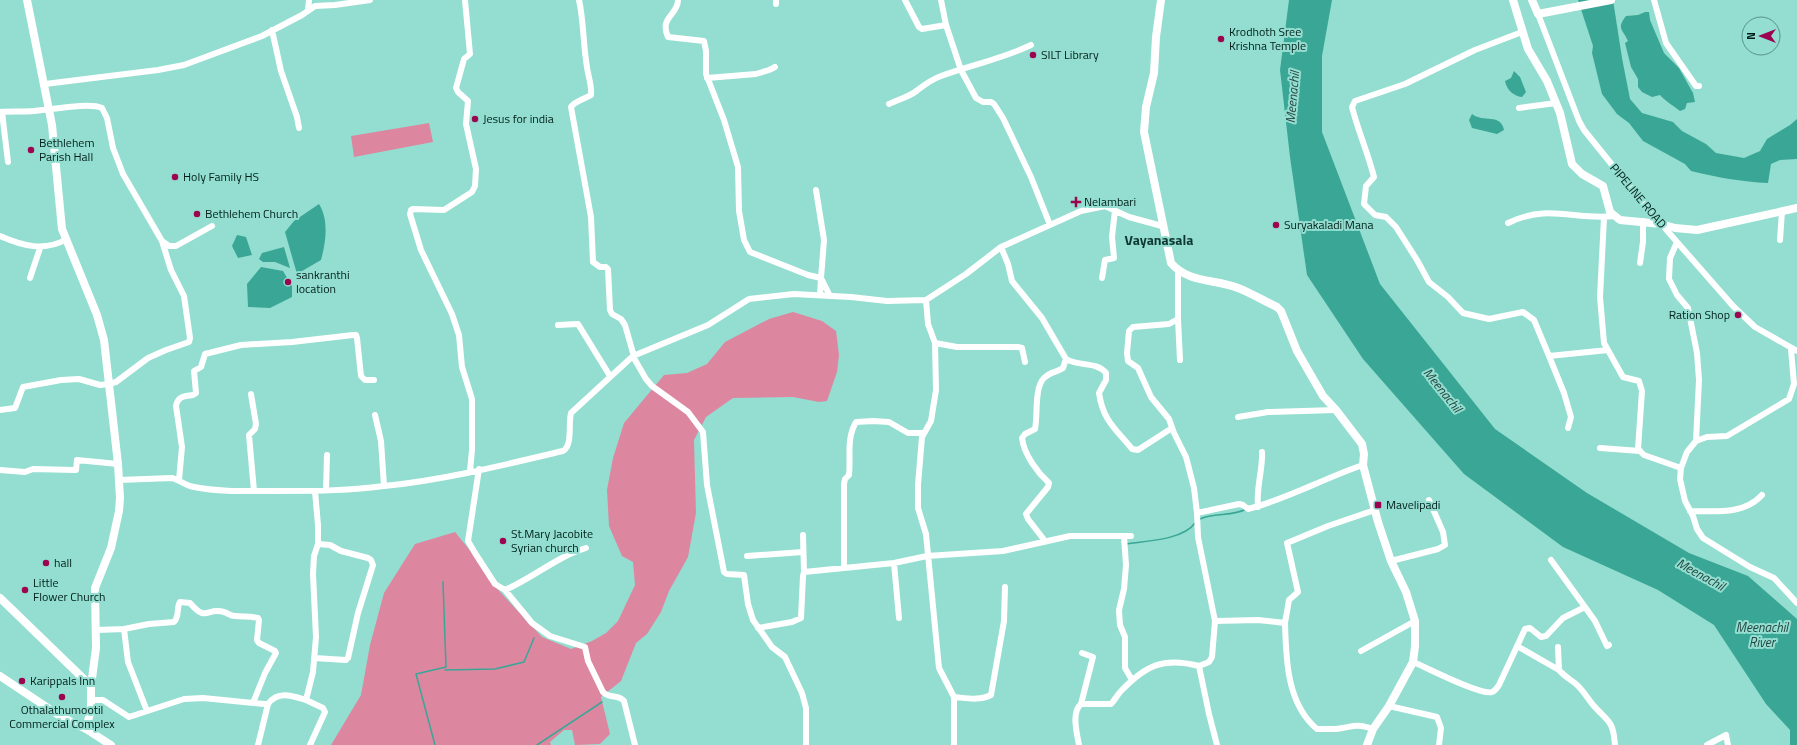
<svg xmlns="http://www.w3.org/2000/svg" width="1797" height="745" font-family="'Titillium Web',sans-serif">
  <rect width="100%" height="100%" fill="#93ded0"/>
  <path fill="#dd86a0" d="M429,123L433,142L354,157L351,136Z
    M793,312L822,321L836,331L839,355L837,372L827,401L819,402L793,397L733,398L706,417L694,440L696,513L688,557L669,591L661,612L647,634L636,643L621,681L601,697L610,734L600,744L575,745L572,730H564L550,742L551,745H331L361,695L370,645L384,593L415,544L455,532L472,553L489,580L542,637L571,649L592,641L606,633L618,621L635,585L633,562L622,556L609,526L607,490L613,458L624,423L664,375L687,373L707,364L725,342L769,319Z"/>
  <path fill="#3aa696" d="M1289,0H1332L1322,56V132L1380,284L1495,429L1587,493L1689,553L1748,576L1797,619V745H1790V730L1766,704L1714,625L1658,590L1563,547L1464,474L1363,359L1307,275L1290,157L1280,70Z
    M1578,0H1613L1622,58L1630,99L1642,113L1673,122L1682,131L1706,144L1716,153L1744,158L1760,151L1767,139L1790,125L1797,119V159L1780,160L1771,164L1768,183C1742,182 1716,177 1691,171L1685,164L1643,141L1629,123L1617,114L1602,94L1592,53L1593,46Z
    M1645,12H1649L1650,20L1664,53L1679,68L1693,93L1695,102L1687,103L1685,109L1680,111C1673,105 1666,102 1660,95L1652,97L1642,92L1638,87V79L1631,67L1625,43L1628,41C1623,29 1616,29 1626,16L1638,15Z
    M1514,71L1520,77L1526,92L1522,97C1513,96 1507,90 1505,81L1511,78Z
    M1472,114C1483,123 1501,113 1504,130L1497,134L1472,128L1469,120Z
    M319,204C329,220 326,242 321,260L297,274L285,232L294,221Z
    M237,235L246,237L252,255L238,258L232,246Z
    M284,247L290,268L275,262H263L259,259L262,253Z
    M261,267L283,271L292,286V297L270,308L248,307L247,284Z"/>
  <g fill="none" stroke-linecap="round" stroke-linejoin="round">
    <path stroke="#3aa696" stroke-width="1.5" d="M1200,519C1214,512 1233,517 1246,509
      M1126,544C1146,541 1183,540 1195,523
      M445,670L495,669L524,662L534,638
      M435,745L416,674L446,667L443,582
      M537,745L602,702"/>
    <path stroke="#fff" stroke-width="6" d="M465,0L470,54L464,59L456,88L458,92L468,101L466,124L476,169L475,186L472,192L444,210L413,209L411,210L410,214L421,250L452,314L459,335L462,367L472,399V450L470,471
      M579,0C584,22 583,45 587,67C588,76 592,85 591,95C585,99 575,101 571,107L591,217L593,262L600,267H606L608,269L610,310L612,314L621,319L625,325L635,360L646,379L652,386L688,412L703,432L707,485L724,572L727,574L744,575L748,604L753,620L772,647L785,657L802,693L806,708V745
      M678,0C678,15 659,17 668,37L704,41L706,51V74L724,120L738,167L739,211L744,240L750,252L808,275L821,278L820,295
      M776,0V4
      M905,0L919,27L922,29L946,25
      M941,0L946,25L961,70L976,98L983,102H991L994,104L1003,118L1031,177L1050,225
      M1654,0L1666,43L1696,86H1699
      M308,10L309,0
      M1538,14L1579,121L1584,130L1642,202L1733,306L1755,327L1797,351
      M272,30L281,71L297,117L299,128
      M1522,32L1475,50L1405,84L1355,101L1352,107C1358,131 1368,153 1374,177L1366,186L1364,204L1375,215L1386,217L1396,227L1417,260L1429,282L1448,297L1463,313L1489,319L1523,312L1534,320L1549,356L1608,350
      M707,78L756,74L769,70L775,67
      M45,84L158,70L184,65L262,36L302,15L315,6L335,5L370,0
      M889,104C897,100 908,97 915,92C923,86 930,80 941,76C971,65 1002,59 1031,45
      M1519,108L1556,103
      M0,112C11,111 23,112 34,111C50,110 89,102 102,108L107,118L113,148L123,174L162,241L169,246H176L212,226
      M2,112L8,162
      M816,190L824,240L821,278L830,296
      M1604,218L1600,297L1604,343L1623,377L1639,381L1642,391L1638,449L1644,455L1681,468L1680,479L1685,501L1693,516L1697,529L1703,538L1750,567L1774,578L1797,603
      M1508,223C1549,203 1575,221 1615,216
      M0,236C23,246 44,252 67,239
      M1780,240L1782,211
      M1677,242L1670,258L1669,279L1677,295L1688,308L1697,353L1699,380L1696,441
      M1001,247L1008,264L1012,281L1042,318L1066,359C1079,367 1096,361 1106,373V380L1099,393C1103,421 1116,429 1132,449L1138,450L1172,428
      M1640,263L1643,242V221
      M1178,271V319L1169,324L1133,327L1129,331L1127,353L1128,361L1138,368L1151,397L1169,419L1174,433L1186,457L1194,488L1197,513L1198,537L1215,621
      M30,278L40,248
      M1102,278L1105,260L1114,258L1112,237L1115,210
      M926,300L928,324L935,343L936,390L931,421L922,437L918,485V508L926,534L939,668L954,697V745
      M1178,319L1180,360
      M558,325L578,324L610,376
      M935,343L957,347H1018L1022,348L1025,362
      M1549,356L1564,393L1571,417L1568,428
      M251,394L256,424L255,429L249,435L254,491
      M0,410L15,408L23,387L61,380L79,379L100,385L109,384L116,382L148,358L166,350L189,342L190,338L184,296L171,270L162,241
      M375,415L381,441L384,486
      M1238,417L1268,412L1336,410
      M1600,448L1640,451
      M1681,468L1687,452L1696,441L1707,437L1727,436L1789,399L1794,384L1791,349
      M479,469L468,541L475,553L495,584L505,590L532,623L550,636L585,647L588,661L603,692C609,699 619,694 624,701L635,745
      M0,470L25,472L33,469L75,470H76L77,460L118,464
      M119,480L172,478C180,480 186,486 194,487C219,492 247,491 272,491C310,491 347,491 384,486C444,480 504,465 563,451C573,445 568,424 571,413L633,356L708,325L749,299L794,294L851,297L887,301L926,300L966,274L1001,247L1081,211L1105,206L1129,217L1162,226
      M179,480L182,447L176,406C178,396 185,396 193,395L196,393L194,371L201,367L205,354L241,345L292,342L353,335H356L357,338L361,376L365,380H374
      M326,490L327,455
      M1258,507C1256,486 1263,470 1262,452
      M1690,511C1715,511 1744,515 1762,495
      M1197,513L1239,504L1243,505L1248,509C1288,499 1324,478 1363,465
      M1124,537L1126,565L1124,589L1119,610L1120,625L1125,637V668L1132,680
      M1045,541L1028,519L1026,514L1048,487L1049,483C1038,473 1024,455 1022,438L1025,434L1035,429C1038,415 1034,388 1044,378C1050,372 1057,372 1063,368L1066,359
      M747,556L803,552
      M1391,561L1438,549L1445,545L1443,532L1429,500
      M894,563L899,618
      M844,568V484L845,479L849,475C851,457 846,439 856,422L873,421L889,422L908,433H923
      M804,572L894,563L927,556L1003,551L1070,536H1131
      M505,590C533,578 556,557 586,548
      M1585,607L1595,621L1607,646L1609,645
      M1285,623L1289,600L1298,592L1287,543L1328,526L1375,510
      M758,628L792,622L801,618L803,576L804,572L803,535
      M124,629L149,624L174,622C180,616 176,608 180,602L190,603C207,623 206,607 224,612C228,613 230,616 235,616C243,617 250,616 258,618L259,620L257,640L259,643L275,651L276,653L265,673L253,703
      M97,630L124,629L128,662L147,711
      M1517,646L1559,670
      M1558,647L1559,670C1564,676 1571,680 1576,684C1583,690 1588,699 1594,706C1609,723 1613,720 1615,745
      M1361,651L1415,621
      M314,658L346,660L348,658L358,613L373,565L371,560L368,558L341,551L330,545L318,544
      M1413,662C1426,667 1481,696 1492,692C1495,691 1497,688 1499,685L1525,629L1530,628L1541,637L1546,636L1563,618L1585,607L1551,560
      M1199,666L1209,662L1212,657L1215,621L1258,620L1285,623C1286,660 1287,704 1317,729C1323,729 1330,729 1336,729C1353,727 1355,723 1373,729
      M954,697C966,698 980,701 991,695L1004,621L1005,587
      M91,700H103L129,717L184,699L203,698L264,704H268C278,690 293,696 306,700L313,672L316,637L313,574L314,556L318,544V525L315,491
      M306,700L323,708L325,712L310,745
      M1081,704L1093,657L1082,653
      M1389,706L1437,717L1441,728L1439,745
      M258,745L268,704
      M1079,745C1077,734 1071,712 1081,704H1111C1115,700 1117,695 1121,691C1146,665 1163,657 1199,666L1209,714L1217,745
      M1707,745L1726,735L1728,745"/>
    <path stroke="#fff" stroke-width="8" d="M27,0L52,125L62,229L97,315L104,340L118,464L120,498L119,511L111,548L95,588L96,648L91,686V709L86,729
      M1161,0L1156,37L1154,73L1146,107L1144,132L1171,263C1188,283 1215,279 1238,288C1251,293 1264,301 1277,307L1281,311L1297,351L1323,396L1336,410L1362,444L1364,454L1363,465L1378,522L1391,561L1406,592L1415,621V646L1413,662L1389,706L1373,729L1367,745
      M1513,0L1528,49L1547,81L1560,113L1572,164L1582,174L1603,186L1610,212L1620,220L1661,224L1675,228L1697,230L1797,208
      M1532,0L1538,14L1611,0
      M0,598L91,686
      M0,676L60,716L86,729L111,745"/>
  </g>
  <g fill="#9d044f" stroke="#93ded0" stroke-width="1.5">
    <circle cx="1221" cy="39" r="4"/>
    <circle cx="1033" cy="55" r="4"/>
    <circle cx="475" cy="119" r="4"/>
    <circle cx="31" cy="150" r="4"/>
    <circle cx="175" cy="177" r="4"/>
    <path d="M1074 196h4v4h4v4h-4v4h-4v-4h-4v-4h4z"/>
    <circle cx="197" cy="214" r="4"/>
    <circle cx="1276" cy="225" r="4"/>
    <circle cx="288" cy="282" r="4"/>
    <circle cx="1738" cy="315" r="4"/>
    <rect x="1374" y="501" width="8" height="8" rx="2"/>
    <circle cx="503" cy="541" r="4"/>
    <circle cx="46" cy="563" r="4"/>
    <circle cx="25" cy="590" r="4"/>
    <circle cx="22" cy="681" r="4"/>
    <circle cx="62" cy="697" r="4"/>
  </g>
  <g text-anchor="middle" stroke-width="4" stroke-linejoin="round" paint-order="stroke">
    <g font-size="12" fill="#001f1a" stroke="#93ded0" text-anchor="start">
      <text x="1229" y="36">Krodhoth Sree<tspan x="1229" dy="14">Krishna Temple</tspan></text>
      <text x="1041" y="59">SILT Library</text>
      <text x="483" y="123">Jesus for india</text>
      <text x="39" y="147">Bethlehem<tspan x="39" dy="14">Parish Hall</tspan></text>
      <text x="183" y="181">Holy Family HS</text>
      <text x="1084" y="206">Nelambari</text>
      <text x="205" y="218">Bethlehem Church</text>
      <text x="1284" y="229">Suryakaladi Mana</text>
      <text x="296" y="279">sankranthi<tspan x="296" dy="14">location</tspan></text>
      <text x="1730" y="319" text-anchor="end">Ration Shop</text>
      <text x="1386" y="509">Mavelipadi</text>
      <text x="511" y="538">St.Mary Jacobite<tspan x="511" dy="14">Syrian church</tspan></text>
      <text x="54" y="567">hall</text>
      <text x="33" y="587">Little<tspan x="33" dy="14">Flower Church</tspan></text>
      <text x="30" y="685">Karippals Inn</text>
      <text x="62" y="714" text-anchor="middle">Othalathumootil<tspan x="62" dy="14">Commercial Complex</tspan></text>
    </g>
    <g font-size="12" fill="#001f1a" stroke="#93ded0">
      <text transform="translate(1638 196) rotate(50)" y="4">PIPELINE ROAD</text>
    </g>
    <g font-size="13" font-style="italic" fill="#264640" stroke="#93ded0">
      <text transform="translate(1292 97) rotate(-85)" y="5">Meenachil</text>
      <text transform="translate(1443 390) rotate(51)" y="5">Meenachil</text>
      <text transform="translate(1701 574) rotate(29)" y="5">Meenachil</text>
      <text x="1762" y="632">Meenachil<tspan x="1762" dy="15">River</tspan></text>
    </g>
    <g font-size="14" font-weight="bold" fill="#0e3731" stroke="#93ded0">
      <text x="1159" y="245">Vayanasala</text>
    </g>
  </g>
  <g transform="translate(1761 36) rotate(270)"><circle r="19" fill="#93ded0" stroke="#589287"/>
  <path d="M0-3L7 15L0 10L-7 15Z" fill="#9d044f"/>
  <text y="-6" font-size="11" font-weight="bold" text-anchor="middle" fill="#001f1a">N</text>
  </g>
</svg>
